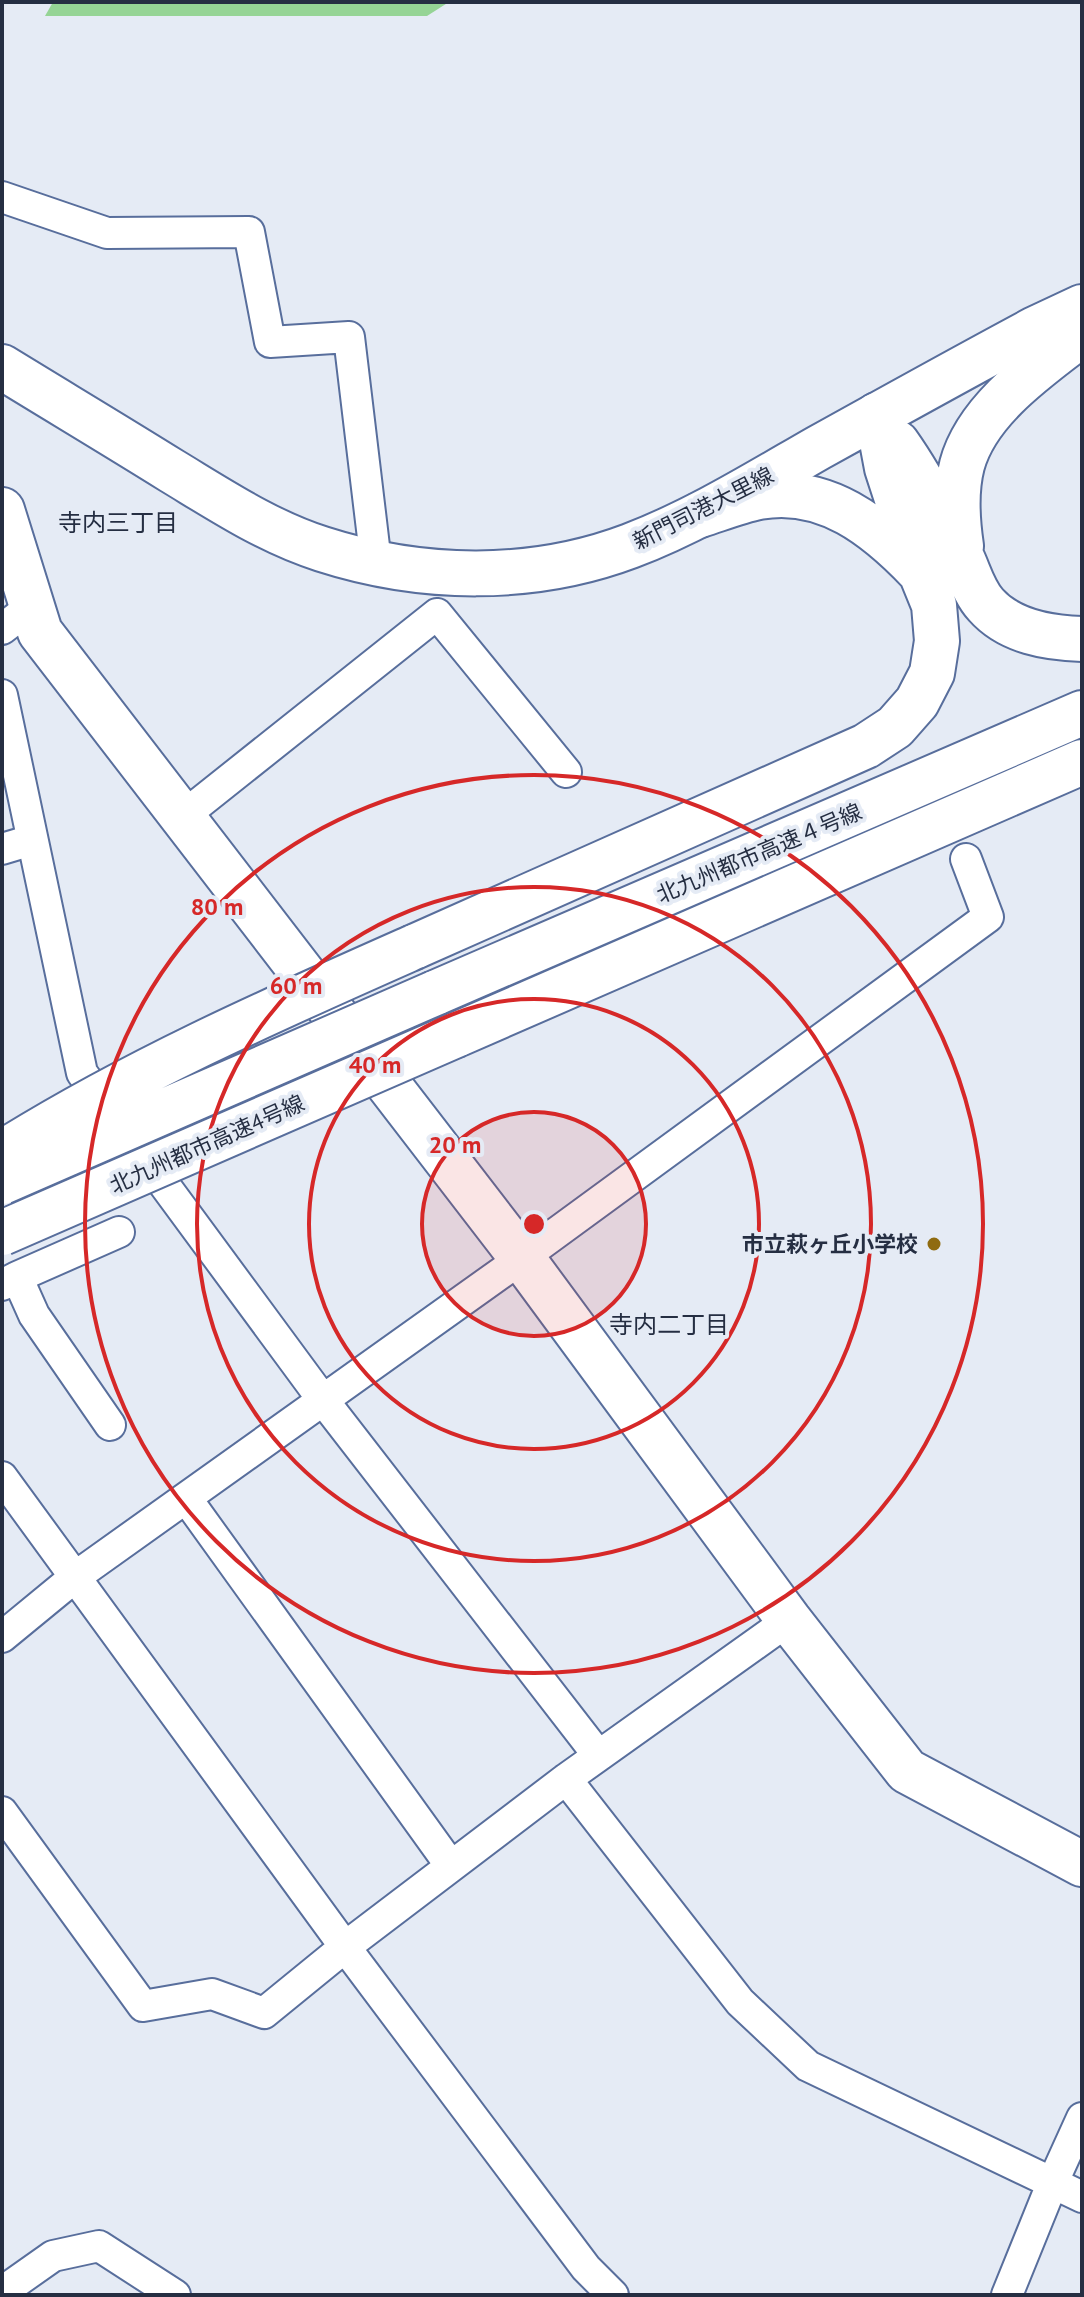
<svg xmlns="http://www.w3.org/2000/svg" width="1084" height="2297" font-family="'PT Sans','Noto Sans JP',sans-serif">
  <rect width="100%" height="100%" fill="#e5ebf5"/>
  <path fill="#95d495" d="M53,2H449L427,16H45Z"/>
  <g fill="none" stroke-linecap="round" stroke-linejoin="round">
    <defs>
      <path id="street" d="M2,197L107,233L249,232L270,342L349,337L376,563
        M2,629L32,606
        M2,695L82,1073L323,1400L598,1755
        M182,817L437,614L566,772
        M2,849L32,840
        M17,1277L119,1232
        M2,1285L17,1277L34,1315L110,1425
        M2,1477L345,1947L586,2268L613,2295
        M186,1498L451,1866
        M2,1637L75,1577L522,1258L988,917L966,859
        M566,1779L740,2002L808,2066L1082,2197
        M2,1812L143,2006L212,1994L264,2013L345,1947L566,1779L789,1620
        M2,2292L53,2256L99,2246L175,2295
        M1007,2295L1052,2184L1082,2118"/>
      <path id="secondary" d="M2,510L40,632L522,1258L789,1620L907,1771L1082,1864"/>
      <path id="primary" d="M2,367C59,402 116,436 172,471C220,500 268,532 322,549C421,581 532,583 630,546C696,521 757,483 818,448C890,408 962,368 1035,329L1082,307"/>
      <path id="highway" d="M897,443C922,478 942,517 961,556C969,572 973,591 986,605C1010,632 1048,638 1082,639
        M700,515C719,509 739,501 759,497C825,485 877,527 919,571
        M961,546C957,519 955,492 962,465C977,409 1039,367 1082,334
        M414,947L866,746L895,727L917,702L932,673L937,641L934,605L921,573L887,468L877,415
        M435,993L1082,713
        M456,1035L1082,762"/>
    </defs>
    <use href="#street" stroke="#586e9c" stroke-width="34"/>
    <use href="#secondary" stroke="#586e9c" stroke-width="48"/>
    <use href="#primary" stroke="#586e9c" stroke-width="48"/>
    <use href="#highway" stroke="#586e9c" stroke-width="48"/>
    <use href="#street" stroke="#fff" stroke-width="30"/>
    <use href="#secondary" stroke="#fff" stroke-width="44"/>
    <use href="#primary" stroke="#fff" stroke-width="44"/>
    <use href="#highway" stroke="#fff" stroke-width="44"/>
    <defs>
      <path id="highway-bridge" d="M2,1153C133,1071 274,1009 414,947
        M2,1182L435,993
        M2,1233L456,1035"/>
    </defs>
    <use href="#highway-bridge" stroke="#586e9c" stroke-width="48" stroke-linecap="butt"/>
    <use href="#highway-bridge" stroke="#fff" stroke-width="44"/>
  </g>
  <circle cx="534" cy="1224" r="112" fill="#d62828" fill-opacity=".12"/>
  <g fill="none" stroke="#d62828" stroke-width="4">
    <circle cx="534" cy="1224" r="112"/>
    <circle cx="534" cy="1224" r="225"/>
    <circle cx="534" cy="1224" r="337"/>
    <circle cx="534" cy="1224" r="449"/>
  </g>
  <circle fill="#8f6b10" stroke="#e5ebf5" stroke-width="3" cx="934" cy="1244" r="8"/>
  <g text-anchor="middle" stroke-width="8" stroke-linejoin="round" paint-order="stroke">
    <g font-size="22" fill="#252e42" stroke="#e5ebf5">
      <text transform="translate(703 508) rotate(-27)" y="8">新門司港大里線</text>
      <text transform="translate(759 853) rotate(-23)" y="8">北九州都市高速４号線</text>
      <text transform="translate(207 1144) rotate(-24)" y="8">北九州都市高速4号線</text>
    </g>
    <g font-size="22" font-weight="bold" fill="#252e42" stroke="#e5ebf5" text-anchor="end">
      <text x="918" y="1252">市立萩ヶ丘小学校</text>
    </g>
    <g font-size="24" fill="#252e42" stroke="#e5ebf5">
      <text x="118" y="531">寺内三丁目</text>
      <text x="669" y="1333">寺内二丁目</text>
    </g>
  </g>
  <circle cx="534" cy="1224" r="12" fill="#d62828" stroke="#e5ebf5" stroke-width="4"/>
  <g font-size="24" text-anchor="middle" font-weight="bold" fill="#d62828" stroke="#e5ebf5" stroke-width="8" stroke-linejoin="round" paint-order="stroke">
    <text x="217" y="915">80 m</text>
    <text x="296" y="994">60 m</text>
    <text x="375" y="1073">40 m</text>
    <text x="455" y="1153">20 m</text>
  </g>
  <rect width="1084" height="2297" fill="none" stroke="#252e42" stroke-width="8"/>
</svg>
